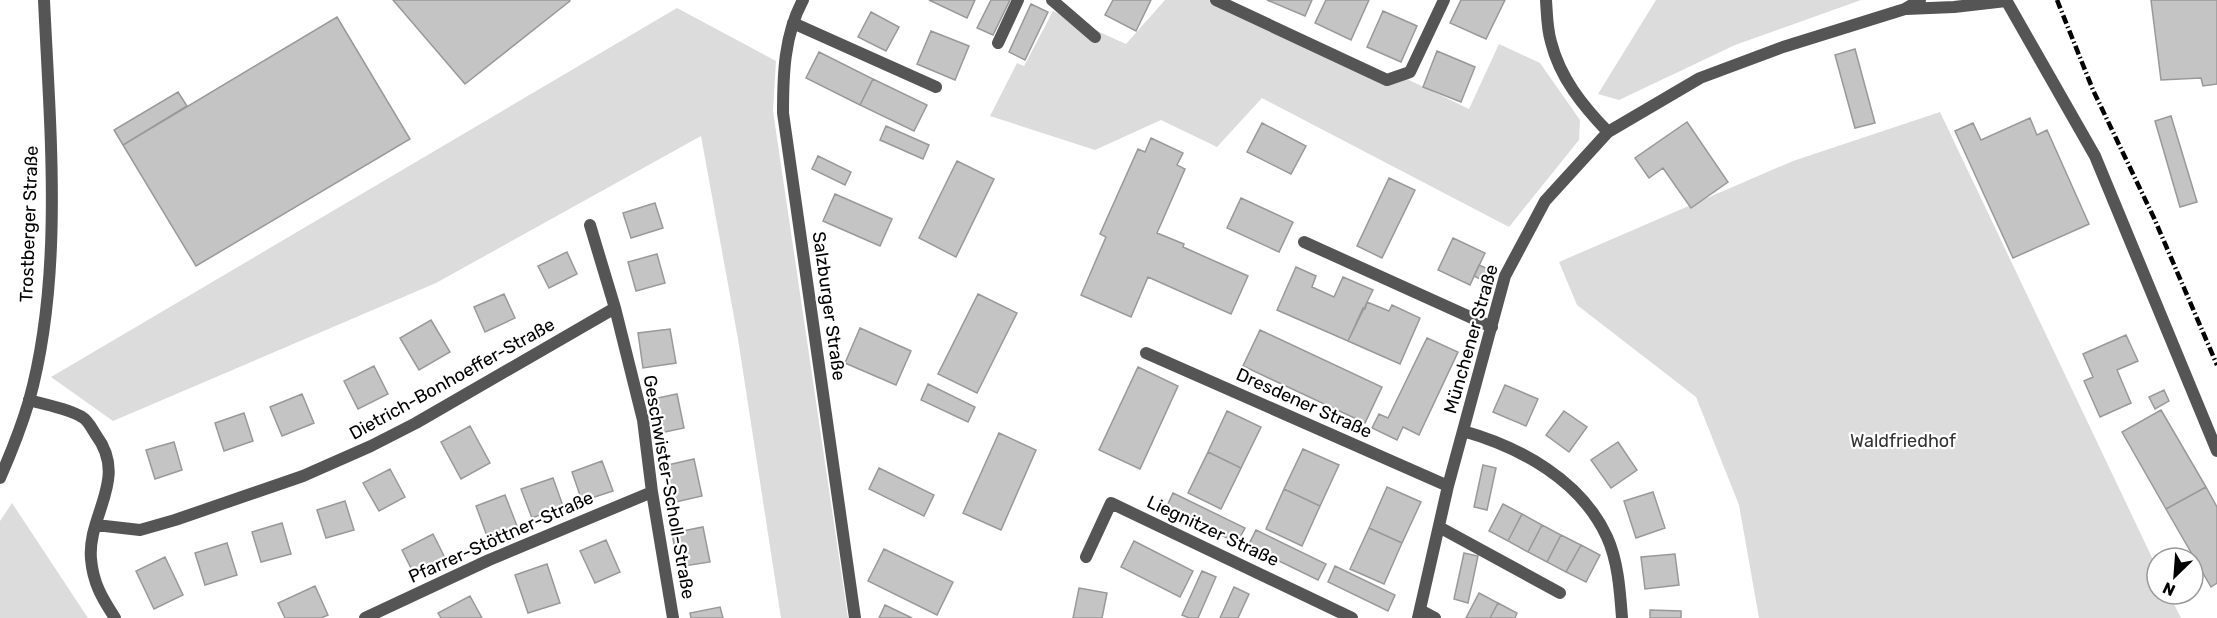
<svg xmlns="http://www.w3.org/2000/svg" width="2217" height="618" font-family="Rubik,sans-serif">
  <rect width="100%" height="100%" fill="#fff"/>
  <path fill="#dcdcdc" d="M1165,0H1209L1385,84L1407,79L1469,109L1499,44L1540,63L1580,120L1579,140L1509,227L1262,98L1217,147L1161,120L1095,150L990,116L1017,63L1024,66L1053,11L1126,44Z
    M1656,0H1861L1735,45L1619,100L1598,94Z
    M677,8L776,61L773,111L848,618H781L738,339L701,136L436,283L113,421L51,377Z
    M1940,112L2157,568V594H2169L2181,618H1759L1739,505L1696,397L1577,305L1559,262L1793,161Z
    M12,503L88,618H0V521Z"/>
  <path fill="#c4c4c4" stroke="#999" stroke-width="1.5" d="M393,0H569L570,1L465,84Z
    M929,0H975L967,18Z
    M991,0H1010L993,35L977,28Z
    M1113,0H1151L1136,31L1105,15Z
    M1267,0H1312L1305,16Z
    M1326,0H1369L1351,40L1315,23Z
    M1461,0H1505L1486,39L1450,23Z
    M2151,0H2217V84L2203,86L2201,78L2161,80Z
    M1031,4L1048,12L1025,60L1009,52Z
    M1383,11L1417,26L1401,62L1367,47Z
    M871,12L899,27L886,51L858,37Z
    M337,17L410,139L196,266L123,145Z
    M931,31L969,46L955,80L917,64Z
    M1855,49L1875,123L1855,128L1835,55Z
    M1437,51L1475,67L1461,102L1423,87Z
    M819,52L873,79L860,105L806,78Z
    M873,79L927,105L914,131L860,105Z
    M178,92L187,106L123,145L114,130Z
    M2171,116L2197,202L2180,207L2155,121Z
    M2030,118L2037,135L2047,130L2089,224L2013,258L1955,131L1973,123L1981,140Z
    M1687,122L1728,182L1691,208L1663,168L1649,178L1635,158Z
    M1262,123L1306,146L1291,174L1247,152Z
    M886,126L929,145L923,159L880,140Z
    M1151,138L1183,153L1177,165L1185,169L1157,233L1184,244L1183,247L1248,276L1231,314L1148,277L1131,317L1081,295L1106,237L1100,234L1138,149L1145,152Z
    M818,156L851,172L845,185L812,169Z
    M957,161L994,179L956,257L919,238Z
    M1389,178L1415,190L1382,258L1357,246Z
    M835,194L892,219L880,246L823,221Z
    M1241,198L1293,222L1279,252L1227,228Z
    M655,203L663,228L631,238L623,213Z
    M1453,238L1485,253L1470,285L1438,270Z
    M567,252L577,274L549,288L538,266Z
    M657,254L665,283L636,291L628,262Z
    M1479,265L1488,269L1482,280L1474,276Z
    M1296,267L1316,276L1312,287L1334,297L1343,277L1373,290L1348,341L1277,310Z
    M504,294L515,318L485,332L474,307Z
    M978,294L1017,313L977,393L938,374Z
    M1367,302L1389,311L1392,305L1420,318L1400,364L1348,341L1363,308L1365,309Z
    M431,320L450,352L419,370L400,338Z
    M860,328L911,351L896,385L845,363Z
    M670,329L676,363L643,368L638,333Z
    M1260,330L1382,387L1365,423L1243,366Z
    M2126,335L2138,361L2117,370L2131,403L2100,417L2084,381L2093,377L2083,354Z
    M1427,338L1458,352L1419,435L1403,427L1397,440L1372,428L1379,414L1388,418Z
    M374,366L388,394L358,409L344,381Z
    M1138,367L1178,386L1140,469L1099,450Z
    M928,384L975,407L968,422L921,400Z
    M1505,385L1538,399L1526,426L1493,412Z
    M2164,390L2169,401L2155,409L2149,397Z
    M302,394L314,423L282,436L270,407Z
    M677,394L684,428L655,434L648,400Z
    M2161,410L2206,487L2166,509L2122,432Z
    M1227,411L1261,427L1241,468L1208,452Z
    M1564,411L1587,427L1569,452L1546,435Z
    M244,413L253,441L224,451L215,423Z
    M470,426L490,463L461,479L441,442Z
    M999,433L1036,450L1001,530L963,513Z
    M174,442L182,470L155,479L146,450Z
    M1618,442L1637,470L1611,488L1591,460Z
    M1303,449L1339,465L1320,506L1284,489Z
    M1208,452L1241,468L1221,509L1188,493Z
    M694,459L702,496L671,503L663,466Z
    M602,461L613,491L582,501L572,472Z
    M1483,465L1496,468L1487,510L1474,507Z
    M879,468L934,495L924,516L869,489Z
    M390,469L405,497L379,511L363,483Z
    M553,478L563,506L532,518L521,489Z
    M1387,487L1421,502L1402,543L1369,528Z
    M2206,487L2217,507V583L2211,587L2166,509Z
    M1284,489L1320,506L1302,546L1266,529Z
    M1653,492L1665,528L1636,538L1624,501Z
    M1173,493L1245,528L1237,543L1166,508Z
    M505,495L517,526L487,536L476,506Z
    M345,501L354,530L326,538L317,510Z
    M1503,504L1522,514L1508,541L1489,531Z
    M1522,514L1542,525L1528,552L1508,541Z
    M282,523L291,554L261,562L252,532Z
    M1542,525L1561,535L1547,562L1528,552Z
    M703,527L710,562L678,567L672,533Z
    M1369,528L1402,543L1384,584L1350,569Z
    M1256,530L1326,564L1318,580L1248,546Z
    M433,534L445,558L414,574L402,550Z
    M1561,535L1581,545L1566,572L1547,562Z
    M606,540L620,572L595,583L580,551Z
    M1134,541L1193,571L1180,597L1121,567Z
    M227,543L237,575L205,585L195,553Z
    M1581,545L1600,555L1586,582L1566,572Z
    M884,549L953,582L937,615L868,581Z
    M1464,553L1478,556L1468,603L1454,599Z
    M1675,554L1679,585L1645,589L1641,557Z
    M165,557L183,595L154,609L136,571Z
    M547,564L560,603L528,613L515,575Z
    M1335,566L1395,595L1388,611L1328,582Z
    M1202,571L1216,577L1198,618H1189L1182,615Z
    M315,586L328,615L321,618H285L278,603Z
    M1234,587L1249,594L1238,618H1220Z
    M1079,588L1107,593L1102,618H1073Z
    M1479,593L1498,603L1490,618H1466Z
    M470,596L482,618H441L438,613Z
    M1498,603L1517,613L1515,618H1490Z
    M885,605L912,618H879Z
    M720,607L723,618H691L690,613Z
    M1650,610L1681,611V618H1650Z"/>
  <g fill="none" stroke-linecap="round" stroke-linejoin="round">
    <path stroke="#555" stroke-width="12" d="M803,0C784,35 783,75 783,113L855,618
      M1052,0L1095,37
      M1216,0L1387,80L1410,72L1444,0
      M1546,0C1547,14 1547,29 1551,42C1560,78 1583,106 1608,132
      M1906,9L1954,7L2006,1
      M793,23L936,87
      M998,43L1018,0
      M590,225L615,308L643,420L652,492L673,618
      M1304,242L1492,327
      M1146,353L1448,486
      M29,400C46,405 67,408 82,417C88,420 92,429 96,435C129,479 87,515 91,559C93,583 102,598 115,618
      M1463,431C1520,447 1581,480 1607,537C1618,561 1620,591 1622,618
      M96,525L140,530L175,520L303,476L371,446L416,423L615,308
      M1439,527L1560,593
      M1086,557L1111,503L1352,618
      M1420,610L1435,618
      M365,618L489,560L652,492
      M1418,618L1448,486L1505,276L1545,201L1608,132L1700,78L1783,47L1905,9L1920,0"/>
    <path stroke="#555" stroke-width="12" d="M2006,0L2095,156L2217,451
      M0,478C11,453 21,428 29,401C64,275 50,129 44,0"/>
    <path stroke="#000" stroke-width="4.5" stroke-dasharray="9 3 1.5 3" stroke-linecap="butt" d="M2057,0L2093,90L2154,218L2217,365"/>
  </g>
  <g text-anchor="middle" stroke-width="4.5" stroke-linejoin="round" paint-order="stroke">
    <g font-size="18" fill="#000" stroke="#fff">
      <text transform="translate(29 224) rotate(-88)" y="6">Trostberger Straße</text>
      <text transform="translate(829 306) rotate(82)" y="6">Salzburger Straße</text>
      <text transform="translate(1471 339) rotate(-74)" y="6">Münchener Straße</text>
      <text transform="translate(452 379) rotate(-29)" y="6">Dietrich-Bonhoeffer-Straße</text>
      <text transform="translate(1304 403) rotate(24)" y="6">Dresdener Straße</text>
      <text transform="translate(669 487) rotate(80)" y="6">Geschwister-Scholl-Straße</text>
      <text transform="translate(1213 531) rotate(25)" y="6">Liegnitzer Straße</text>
      <text transform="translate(501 537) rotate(-24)" y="6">Pfarrer-Stöttner-Straße</text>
    </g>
    <g font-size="18" fill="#333" stroke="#fff">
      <text x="1903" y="447">Waldfriedhof</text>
    </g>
  </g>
  <g transform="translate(2175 576) rotate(205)"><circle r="28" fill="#ffffff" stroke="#999999" stroke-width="1.5"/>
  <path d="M0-4.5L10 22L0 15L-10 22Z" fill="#000000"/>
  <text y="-9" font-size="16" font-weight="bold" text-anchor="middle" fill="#000000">N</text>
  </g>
</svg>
